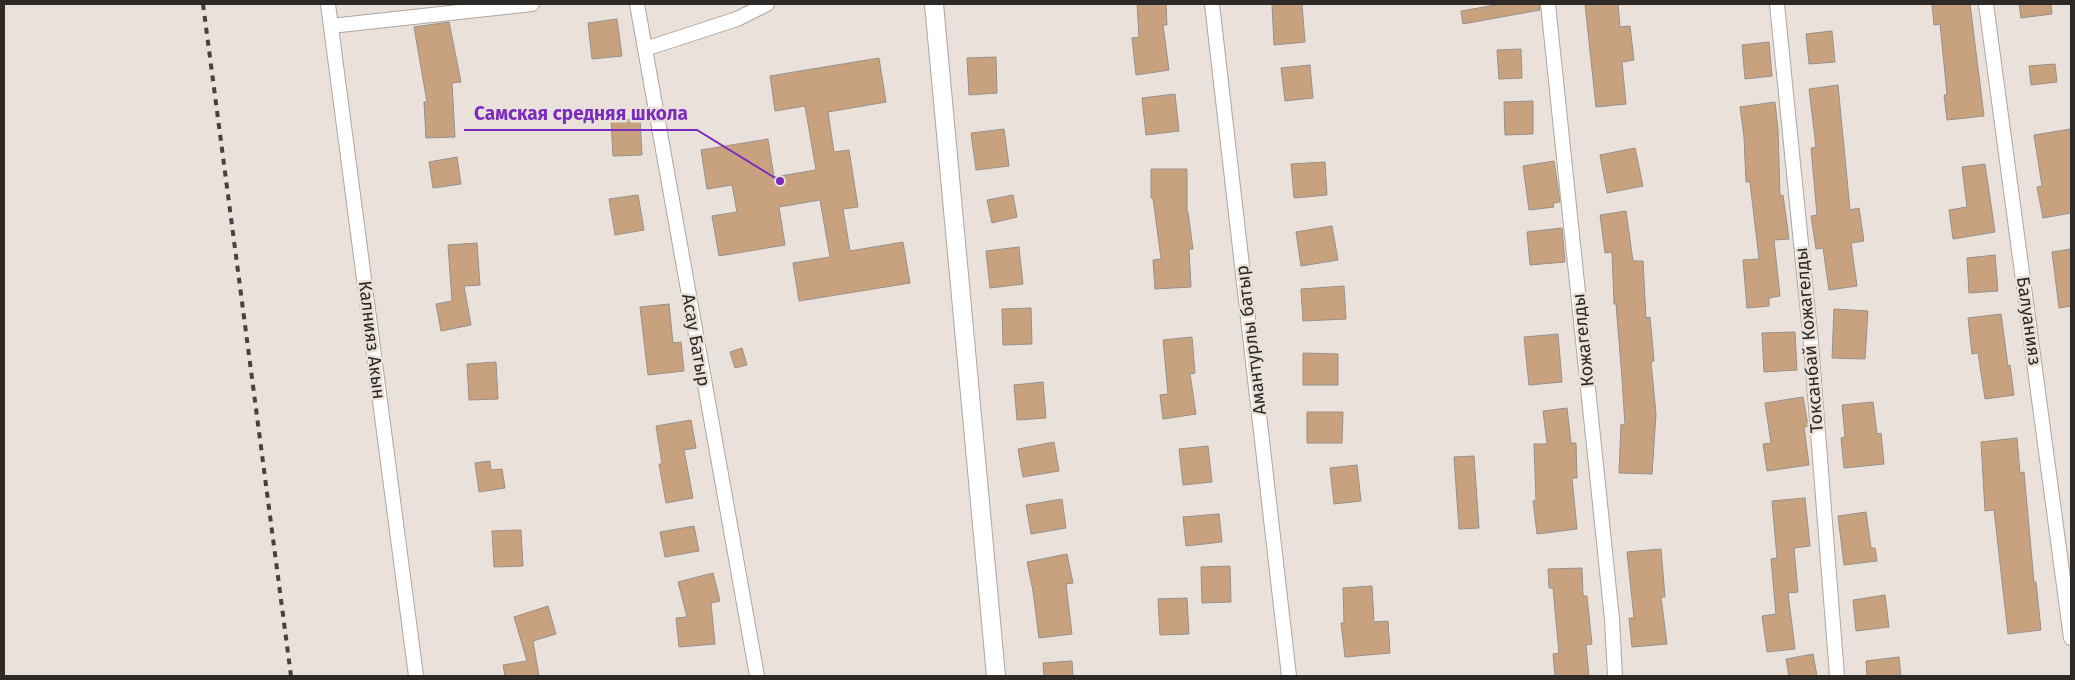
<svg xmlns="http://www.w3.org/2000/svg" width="2075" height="680" font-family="'Fira Sans',sans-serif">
  <rect width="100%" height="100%" fill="#eae1da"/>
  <path fill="#c8a27f" stroke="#98908a" d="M1137,4H1166L1167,25H1163L1169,70L1136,75L1132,38L1139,37Z
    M1272,4H1302L1305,42L1274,45Z
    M1502,4H1539L1540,10L1463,24L1461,11Z
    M1585,4H1618L1620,27L1630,26L1634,60L1622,62L1626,104L1596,107Z
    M1932,4H1970L1984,116L1947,120L1944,95L1947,94L1940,24L1934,25Z
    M2019,4H2051L2052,14L2021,18Z
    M617,19L622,56L592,59L588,23Z
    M449,22L461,82L452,83L455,137L426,138L424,102H427L414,27Z
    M1832,31L1835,62L1809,64L1806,34Z
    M1769,42L1772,76L1745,79L1742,45Z
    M1521,49L1522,78L1499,79L1497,50Z
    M996,57L997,93L969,95L967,58Z
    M879,58L886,102L828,112L834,152L849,150L858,207L843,209L850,251L903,242L910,283L799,301L793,263L830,257L820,200L779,207L785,245L719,256L712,216L737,212L732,185L707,189L701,150L768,139L774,177L816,170L805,106L775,111L770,76Z
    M2055,64L2057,82L2031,85L2029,66Z
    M1310,65L1313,98L1285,101L1281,68Z
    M1838,85L1850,210L1859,208L1864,241L1851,243L1857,286L1829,290L1823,248L1816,249L1811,216L1817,215L1811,148L1816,147L1809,89Z
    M1175,94L1179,131L1146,135L1142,98Z
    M1533,101V134L1505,135L1504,102Z
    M1775,102L1778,130L1780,196L1783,195L1789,239L1774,240L1780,296L1769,298V306L1747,308L1743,260L1759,259L1750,182H1746L1744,137L1740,107Z
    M640,119L642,155L613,156L611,120Z
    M1004,129L1009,166L976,170L971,133Z
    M2071,129V213L2043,218L2037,187L2042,186L2034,135Z
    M1635,148L1643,186L1607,193L1600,155Z
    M457,157L461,184L433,188L429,162Z
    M1554,161L1560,202L1553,203L1554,207L1529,210L1523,166Z
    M1325,162L1327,195L1294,198L1291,164Z
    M1985,164L1995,232L1953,239L1949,210L1967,207L1962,167Z
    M1151,169H1187V212H1188L1193,249H1189L1191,287L1155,289L1153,260L1161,259L1153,198H1151Z
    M638,195L644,230L615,235L609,199Z
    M1013,195L1017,217L992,223L987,200Z
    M1626,211L1633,261H1643L1646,318L1650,317L1654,361L1651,362L1656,414L1652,474L1619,473L1621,424L1625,425L1622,378L1616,304H1614L1612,252L1605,253L1600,215Z
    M1332,226L1338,260L1301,266L1296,232Z
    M1562,228L1565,262L1530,265L1527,232Z
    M477,243L480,285L464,286L471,325L441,331L436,304L452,301L448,245Z
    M1019,247L1023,284L990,288L986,251Z
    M2071,249V306L2059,308L2052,252Z
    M1995,255L1998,291L1969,293L1967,258Z
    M1344,286L1346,319L1303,321L1301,289Z
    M669,304L673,343L681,342L684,371L648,375L640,307Z
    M1031,308L1032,344L1003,345L1002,309Z
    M1834,309L1868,311L1865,359L1832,358Z
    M2001,314L2008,366L2010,365L2014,395L1985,399L1978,353L1972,354L1968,318Z
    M1795,332L1797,370L1764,372L1762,333Z
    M1558,334L1562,382L1529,385L1524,337Z
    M1192,337L1195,373L1190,374L1196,414L1163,419L1160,395L1168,394L1163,340Z
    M742,348L747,365L735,368L730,352Z
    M1303,353L1338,354V385H1303Z
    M496,362L498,399L469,400L467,364Z
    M1043,382L1046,418L1017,420L1014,385Z
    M1803,397L1808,426L1804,427L1809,465L1767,471L1763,444L1771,443L1765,403Z
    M1873,402L1877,434L1881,433L1884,464L1844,468L1841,438L1845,437L1842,405Z
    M1567,408L1571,443H1576L1577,478H1572L1577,529L1537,534L1533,501L1536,500L1534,444H1547L1543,411Z
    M1307,412H1343L1342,443H1307Z
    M691,420L696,448L684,450L693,498L666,503L659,464H662L656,426Z
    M2017,438L2020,473L2024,472L2034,582H2036L2041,630L2008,634L1994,510L1985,511L1981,442Z
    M1054,442L1059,471L1023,477L1018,449Z
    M1208,446L1212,482L1183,485L1179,449Z
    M1474,456L1479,528L1459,529L1454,457Z
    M490,461L491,470L502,469L505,488L479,492L475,463Z
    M1357,465L1361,501L1334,504L1330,468Z
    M1805,498L1810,546L1794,548L1798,592L1788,593L1795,649L1767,652L1762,616L1776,614L1771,559L1777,558L1772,501Z
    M1062,499L1066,528L1031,534L1026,505Z
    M1866,512L1871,548H1875L1877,561L1844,565L1838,516Z
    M1219,514L1222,542L1186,546L1183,517Z
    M694,526L699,551L665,557L660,532Z
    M521,530L523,566L494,567L492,531Z
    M1661,549L1665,597H1661L1667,644L1632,647L1629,618H1634L1627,552Z
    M1067,554L1073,583L1066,584L1072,634L1039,638L1033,591L1027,562Z
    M1230,566L1231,602L1202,603L1201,567Z
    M1582,568L1583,596H1587L1592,644L1586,645L1589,676H1555L1553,654L1559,653L1553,588H1549L1548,569Z
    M713,573L720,601L711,603L715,644L679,647L676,618L687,617L678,582Z
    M1372,586L1374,622L1388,621L1390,653L1345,657L1341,623H1344L1343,588Z
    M1885,595L1889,627L1856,631L1853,600Z
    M1187,598L1189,634L1160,635L1158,599Z
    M548,606L556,634L533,641L539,676H505L503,665L527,661L514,617Z
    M1813,654L1817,676H1789L1786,659Z
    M1899,657L1901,676H1867L1866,661Z
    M1072,661L1073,676H1044L1043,663Z"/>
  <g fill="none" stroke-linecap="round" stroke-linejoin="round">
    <defs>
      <path id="minor" d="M328,4L416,676
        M637,4L757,676
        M1212,4L1289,676
        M1548,4L1612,619L1615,676
        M1777,4L1811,343L1837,676
        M1986,4L2071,638
        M331,26L532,4
        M645,49L737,19L767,4"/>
      <path id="tertiary" d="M934,4L996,676"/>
    </defs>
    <use href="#minor" stroke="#aea69f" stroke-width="16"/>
    <use href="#tertiary" stroke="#aea69f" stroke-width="20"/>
    <use href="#minor" stroke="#fff" stroke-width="14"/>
    <use href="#tertiary" stroke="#fff" stroke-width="18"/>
    <path stroke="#46423f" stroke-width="4" stroke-dasharray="6 6" stroke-linecap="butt" d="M203,4L291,676"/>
  </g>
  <g text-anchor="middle" stroke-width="5" stroke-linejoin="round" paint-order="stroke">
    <g font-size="18" fill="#2c2926" stroke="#eae1da">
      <text transform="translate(2029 321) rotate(82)" y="6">Балуанияз</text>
      <text transform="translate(372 340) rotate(83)" y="6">Калнияз Акын</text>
      <text transform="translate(696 340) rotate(80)" y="6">Асау Батыр</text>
      <text transform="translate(1251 340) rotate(-97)" y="6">Амантурлы батыр</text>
      <text transform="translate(1583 340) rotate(-96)" y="6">Кожагелды</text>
      <text transform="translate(1809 340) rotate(-95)" y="6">Токсанбай Кожагелды</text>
    </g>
  </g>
  <path fill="none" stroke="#7b2cbf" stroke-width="2" d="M780 181L697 130H464"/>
  <circle fill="#7b2cbf" stroke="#eae1da" stroke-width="2" cx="780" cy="181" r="5"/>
  <g font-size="19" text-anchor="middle" font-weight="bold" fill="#7b2cbf" stroke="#eae1da" stroke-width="5" stroke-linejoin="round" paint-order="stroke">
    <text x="581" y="120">Самская средняя школа</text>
  </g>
  <rect width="2075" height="680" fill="none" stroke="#2c2926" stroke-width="10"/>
</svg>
